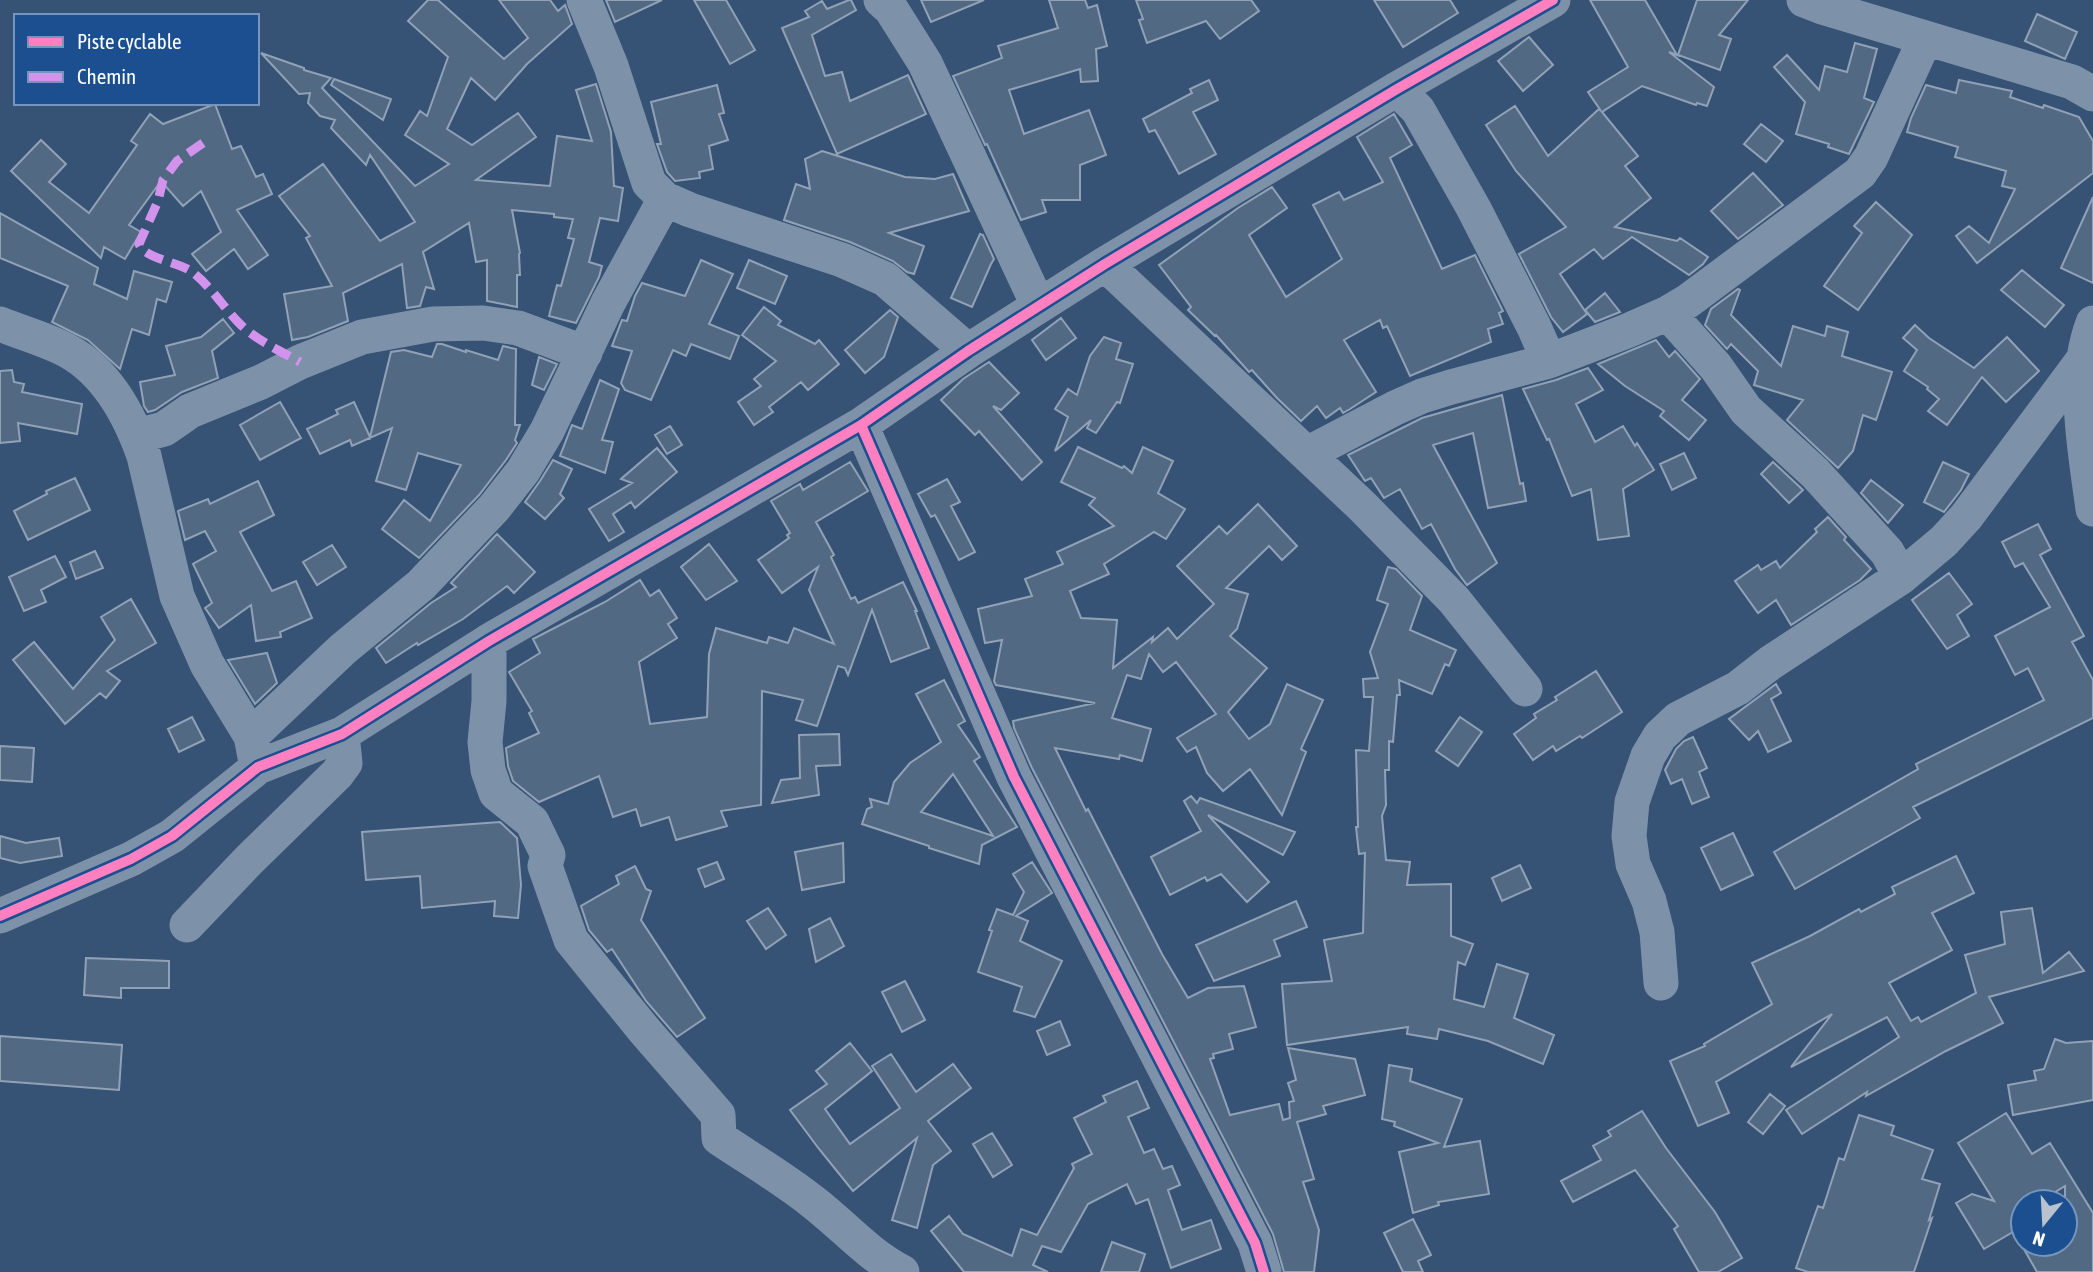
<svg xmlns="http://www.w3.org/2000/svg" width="2093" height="1272" font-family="'Asap Condensed',sans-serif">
  <rect width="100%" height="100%" fill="#365274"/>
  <path fill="#526984" stroke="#92a2b6" stroke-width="2" fill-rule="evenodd" d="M428,0H438L504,59L528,38L499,0H550L558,11L565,5L572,24L527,64L495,100L471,78L447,129L472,145L518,113L536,137L476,180L550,186L557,136L592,141L576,90L596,84L611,132L614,186L623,188L618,221L600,218L589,262L602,266L599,277L576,323L549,316L557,285L561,286L574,239L568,238L573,219L554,217V214L512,210L520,253L519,254L520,275H517V307L487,301V260L476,262L469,223L423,252L434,289L426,287L420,306L407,308L402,264L343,293L348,321L308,337L292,340L284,294L332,286L306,238L310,236L279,196L323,164L380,241L415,222L370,155L366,165L331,128L335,120L320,116L308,103L310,93L299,94L261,53L304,68V70L331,78L322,88L415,186L449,164L405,135L420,111L427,116L448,57L408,21Z
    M606,0H662L615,22Z
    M694,0H726L755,50L730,64Z
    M849,0H851L856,10L812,35L825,76L842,72L850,101L908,75L926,114L837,154L782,28L809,17L805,11L822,1L827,9Z
    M921,0H984L931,22Z
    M1049,0H1085L1088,8L1097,5L1107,46L1096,49L1098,81L1081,82L1080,69L1009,90L1024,134L1089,110L1106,155L1080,165V200H1042L1046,212L1021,220L987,144L985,145L953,76L1002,58L998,46L1058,28Z
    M1136,0H1251L1259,11L1220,39L1206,21L1147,43L1139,20L1143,19Z
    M1374,0H1450L1458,13L1403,47Z
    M1590,0H1645L1677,55L1669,52L1714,87L1707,106L1697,103L1696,105L1642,86L1602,112L1638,156L1625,166L1651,198L1615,227L1677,241L1680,238L1708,257L1703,264L1689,275L1632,237L1603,259L1594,249L1560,274L1587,314L1563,332L1551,317L1519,254L1566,227L1516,171L1486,125L1515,106L1548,156L1599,109L1601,111L1588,92L1628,67Z
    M1697,0H1748L1719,35L1731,39L1720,70L1678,55Z
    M2037,14L2077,32L2065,59L2025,41Z
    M1529,37L1553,65L1523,91L1498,61Z
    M1855,43L1877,49L1864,98L1874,102L1849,154L1828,147L1829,144L1796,134L1805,102L1774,67L1787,55L1819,90L1825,66L1847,72Z
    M334,79L391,99L383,120L331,85Z
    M1209,80L1218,100L1193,112L1216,154L1179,174L1155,130L1149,132L1143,119L1192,93L1190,89Z
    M1959,80L2012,91L2010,97L2043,108L2044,105L2079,117L2093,141V173L1977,263L1956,236L1969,226L1989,243L2015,189L2002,186L2006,171L1955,157L1958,147L1907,132L1911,118L1926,85L1956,93Z
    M717,85L724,113L719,114L728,140L709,146L713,169L699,172L700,178L675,181L667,172L657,144H661L651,102Z
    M215,104L232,149L241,146L256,177L263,174L272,194L237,210L268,255L248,269L234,249L206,271L192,254L221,232L201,191L183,206L161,181L129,225L141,232L125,259L104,247L101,258L11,171L41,140L66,164L49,182L89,213L137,145L131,141L150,114L163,124Z
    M1394,114L1412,145L1390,158L1442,269L1475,255L1503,311L1499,313L1503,324L1488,329L1491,342L1410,376L1387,326L1383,328L1380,320L1344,340L1376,392L1350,409L1343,413L1340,408L1326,418L1317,406L1301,421L1277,398L1252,370L1249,372L1216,335L1215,336L1188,310L1191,307L1159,265L1238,208L1272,187L1287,208L1249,235L1286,297L1342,259L1313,205L1339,192L1344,200L1383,182L1357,137Z
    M1761,124L1783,141L1766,162L1744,144Z
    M822,151L905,177L935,179L953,174L969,211L889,233L924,246L914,274L907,272L893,261L850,242L784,220L796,184L810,189L805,159Z
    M1753,173L1783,205L1738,239L1711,211Z
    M2093,197V283L2061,268Z
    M1876,202L1912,235L1858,310L1824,286L1862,233L1854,226Z
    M0,213L98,268L94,284L127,299L134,271L172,282L166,302L157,299L149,335L132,329L120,369L88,340L52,322L68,286L0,258Z
    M980,234L983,235L994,259L991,264L972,307L951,298Z
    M701,260L733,274L709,324L739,336L730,359L691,344L686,356L673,350L651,400L625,390L621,383L632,351L612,346L622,320L627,321L635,296L642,283L685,296Z
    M749,260L787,276L775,304L737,288Z
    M2022,270L2064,305L2045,327L2001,290Z
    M1738,289L1740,290L1731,315L1781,366L1793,326L1825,336L1827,326L1848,332L1842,356L1892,372L1876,420L1863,415L1853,451L1838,468L1787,420L1803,400L1754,385L1758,371L1731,344L1727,349L1705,325L1711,309Z
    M1605,293L1620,312L1595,322L1585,310Z
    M764,307L781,321L778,325L815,344L819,340L839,364L808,390L801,382L769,407L773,412L754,425L738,402L761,386L754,379L776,361L742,335Z
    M890,310L898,317L884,357L865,373L845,350Z
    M1061,318L1076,338L1046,360L1032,340Z
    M223,319L234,333L212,351L218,378L182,392L155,410L148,412L144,406L140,382L175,375L166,346L201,337Z
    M1915,325L1929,338L1974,368L2007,337L2039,371L2006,402L1982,377L1947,425L1928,411L1939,399L1927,389L1928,387L1904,371L1917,350L1903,338Z
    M1104,337L1121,343L1116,359L1133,364L1120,403L1117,402L1096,433L1087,428L1091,420L1055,451L1068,417L1055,409L1068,389L1077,395L1090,356Z
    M1656,340L1669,357L1675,351L1700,379L1682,400L1706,420L1689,440L1660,416L1664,411L1625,386L1598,364Z
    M437,344H442L466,352V350L498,360L503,346L516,349L515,425H520L515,440L517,443L506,460L479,495L419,558L382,529L404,500L430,521L461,465L418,453L406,490L376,481L392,428L352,446L350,440L320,454L307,429L338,414L336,410L354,402L370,437L391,352L404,350L432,357Z
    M539,357L557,364L544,390L532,385Z
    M989,362L1019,393L1001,410L993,406L1042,462L1022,480L979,431L975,435L941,400L963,379Z
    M1588,368L1603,390L1576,404L1595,442L1623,426L1635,446L1637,443L1654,470L1623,489L1629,536L1598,540L1591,489L1572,496L1549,439L1547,440L1523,389L1556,380Z
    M12,370L14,382L24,384L22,392L82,404L77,434L18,423L20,441L0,443V371Z
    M600,380L619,389L602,440L613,442L605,473L560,456L572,425L582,429Z
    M1502,395L1520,484L1523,483L1526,501L1488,508L1473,433L1433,445L1497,563L1467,585L1455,569L1431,524L1422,529L1400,489L1384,498L1371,478L1365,481L1348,455L1422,418Z
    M280,402L301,438L260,460L240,425Z
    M670,426L682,445L667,454L655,435Z
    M1078,447L1122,468L1124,466L1132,473L1143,447L1173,461L1158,493L1185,509L1166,539L1154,532L1104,564L1109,574L1070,591L1081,618L1117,620L1113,668L1153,637L1152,642L1168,628L1177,639L1214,604L1177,566L1219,526L1227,534L1258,504L1297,546L1282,560L1269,546L1226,588L1248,594L1237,629L1230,636L1267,668L1228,712L1249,739L1270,724L1287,684L1323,700L1301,749L1306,752L1282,815L1250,769L1223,791L1207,773L1196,747L1187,752L1177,738L1216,714L1176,662L1163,672L1149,654L1141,679L1127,675L1112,718L1151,729L1142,761L1120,755L1119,759L1055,748L1086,811L1088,809L1162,954L1188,998L1208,988L1244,986L1256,1027L1229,1034L1233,1049L1213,1054L1214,1058L1210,1059L1230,1115L1279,1104L1283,1120L1290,1118L1289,1102L1294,1101L1288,1083L1296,1080L1288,1048L1355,1059L1365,1095L1323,1106L1326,1114L1297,1122L1314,1179L1303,1182L1319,1230L1314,1272H1284L1273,1234L1032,768L1014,728L1013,721L1095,703L996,685L994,681L1002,640L985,643L978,609L1032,596L1025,579L1063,564L1057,552L1114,526L1089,505L1095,498L1061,482Z
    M657,448L677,472L635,508L631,502L613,514L624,532L609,541L589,509L632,483L621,479Z
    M1684,453L1696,478L1672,490L1660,464Z
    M553,460L572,469L560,494L564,498L545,519L525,502L540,481Z
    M850,462L868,491L816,522L834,555L831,557L851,599L855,597L858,603L903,582L917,611H915L929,648L891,662L872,610L848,675L845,668L838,666L817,726L796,720L803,700L762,691L761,805L721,811L727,826L676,840L669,817L641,826L636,809L613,817L599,776L539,802L513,781L508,766L506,748L539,733L529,713L532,711L509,672L540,653L533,639L605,602L640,580L650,596L659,590L677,618L668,624L677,638L639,662L650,724L707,717L709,654L716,628L767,643L769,637L788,643L794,628L834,644L809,590L818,567L782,593L758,560L789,538L787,535L790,533L771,501L800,484L803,490Z
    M1773,462L1803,490L1789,503L1761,474Z
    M1943,462L1969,474L1961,490L1944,512L1924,502Z
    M75,478L90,510L28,540L14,511L47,494L46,491Z
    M947,479L960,502L951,506L975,552L959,560L935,515L931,517L918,494Z
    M1871,480L1903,505L1888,523L1861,493Z
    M258,481L274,515L240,532L272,591L296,581L312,618L280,632L281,637L256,641L251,605L219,628L205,608L212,603L193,564L216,551L205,531L185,540L178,511L208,499L210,504Z
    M1828,517L1846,537L1844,540L1871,569L1860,580L1791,625L1776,600L1758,613L1735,581L1758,565L1761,570L1776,561L1780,568L1817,532L1815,529Z
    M2038,524L2051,549L2040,555L2084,636L2072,642L2093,680V718L1913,807L1920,818L1795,889L1774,852L1918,769L1916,764L2044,700L2028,668L2015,675L1995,636L2050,607L2023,563L2015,567L2002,542Z
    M497,534L535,572L514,593L507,586L463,619L418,645L417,643L386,663L376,648L431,603L456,587L451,583Z
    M709,544L737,581L706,600L681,567Z
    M332,545L346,567L317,585L303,562Z
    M95,551L103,568L76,579L70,562Z
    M55,556L66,577L41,590L46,602L24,611L9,577Z
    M1388,567L1396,569L1422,596L1410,630L1456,650L1449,666L1445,664L1432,694L1399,680L1400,695H1397L1393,742L1389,741V770H1385L1386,805L1382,816L1386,860L1410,862L1407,885L1451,884V936L1473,944L1465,965L1458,962L1454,999L1484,1007L1497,964L1528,974L1514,1018L1554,1035L1543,1064L1488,1041L1439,1029L1437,1039L1407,1034L1408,1027L1287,1045L1282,984L1332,981L1324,940L1363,933L1365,853L1359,854L1356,827H1358L1356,750L1369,751L1373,697H1364L1363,679L1378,678L1370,652L1388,604L1377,600Z
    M1949,573L1972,604L1957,615L1969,636L1947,649L1912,600Z
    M131,599L156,643L107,671L120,681L106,698L100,693L65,724L13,660L34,642L73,689L115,640L101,617Z
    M267,653L277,683L255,704L228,660Z
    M1596,671L1622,712L1582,738L1580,736L1556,751L1553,746L1533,760L1514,734L1536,718L1534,714L1557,700L1555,697Z
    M944,680L965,721L958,725L980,757L974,761L1017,827L982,845L979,864L929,848V846L862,824L867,809L872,807L870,799L888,804L894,782L910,763L941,742L916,694ZM953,774L993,836L921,812Z
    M1776,684L1781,693L1771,699L1791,741L1768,752L1758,731L1749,740L1729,719Z
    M192,717L204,740L179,752L168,729Z
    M1460,717L1482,732L1458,766L1436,751Z
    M839,734L840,765L816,766L819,795L772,803L781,780L800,778L799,735Z
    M1693,737L1707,768L1699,772L1709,797L1692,804L1682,779L1671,784L1665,770L1676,749L1684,741Z
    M0,746L34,748L32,782L0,780Z
    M1191,796L1197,803L1200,798L1295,832L1283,855L1208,815L1269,882L1247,902L1221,874L1207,881L1205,877L1170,895L1151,857L1201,831L1184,801Z
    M500,822L517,838L521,885L518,918L494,916L495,901L422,908L420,876L366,880L362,832Z
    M1733,833L1753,875L1721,890L1701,848Z
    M0,836L26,843L59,838L62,856L20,863L0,858Z
    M843,843L844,882L802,890L795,852Z
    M1956,856L1974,893L1932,913L1952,950L1889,983L1911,1021L1918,1017L1921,1022L1976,993L1965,955L2005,944L2001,912L2032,908L2043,973L2069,952L2084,971L1989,997L2003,1023L1946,1051L1866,1096L1867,1092L1802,1134L1786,1110L1899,1037L1887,1017L1791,1067L1832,1014L1716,1082L1729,1113L1698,1126L1670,1061L1705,1046L1704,1044L1772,1004L1752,963L1810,936L1859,909L1861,912L1895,894L1892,887Z
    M717,862L724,879L705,887L698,869Z
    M1032,862L1052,893L1016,916L1028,921L1020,941L1062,961L1035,1017L1014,1011L1022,987L978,972L992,931L989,930L997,909L1013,915L1024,892L1013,874Z
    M1520,865L1531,888L1502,901L1492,878Z
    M635,866L646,889L651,891L641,920L705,1018L677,1037L646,1001L612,949L607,952L589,930L581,906L619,884L616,876Z
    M1296,901L1307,927L1274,940L1280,956L1214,981L1196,945Z
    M768,908L786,935L766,949L747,921Z
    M830,918L844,946L816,962L809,929Z
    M86,958L169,961V988H121V998L84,995Z
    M905,981L925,1020L902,1032L882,992Z
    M1060,1021L1070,1045L1047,1055L1037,1031Z
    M0,1036L122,1045L119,1090L0,1081Z
    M2055,1039L2066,1043L2093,1041V1100L2013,1115L2008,1085L2036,1080L2034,1071L2044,1069Z
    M850,1043L872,1071L825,1109L850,1144L900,1108L872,1066L891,1054L916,1092L953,1064L971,1088L928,1121L951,1151L933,1165L917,1228L892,1220L917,1138L853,1191L819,1149L790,1110L827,1084L816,1071Z
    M1389,1065L1412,1069L1410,1081L1462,1099L1444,1147L1480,1141L1489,1194L1438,1202L1439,1205L1413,1213L1399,1152L1438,1143L1394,1126L1395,1122L1382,1119Z
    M1137,1081L1149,1108L1128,1117L1144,1153L1154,1149L1163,1169L1172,1166L1180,1185L1168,1190L1182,1230L1211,1220L1221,1249L1171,1268L1148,1199L1136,1204L1127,1184L1088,1204L1061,1252L1042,1246L1033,1265L1048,1272H964L931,1231L949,1216L963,1234L1012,1256L1021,1229L1037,1235L1074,1168L1072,1164L1092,1154L1074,1118L1106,1102L1103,1096Z
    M1770,1094L1785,1106L1763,1134L1748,1122Z
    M1642,1111L1666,1148L1715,1212L1742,1258L1718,1272H1699L1674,1229L1678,1226L1635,1170L1573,1202L1561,1181L1601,1160L1593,1146L1611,1136L1608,1131Z
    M2006,1113L2032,1154L2050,1143L2093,1213V1272H2037L2021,1244H2065V1186L2039,1202H2023V1226L1984,1249L1956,1203L1972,1194L1994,1201L1958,1143Z
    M1859,1115L1894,1126L1891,1135L1933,1150L1922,1179L1940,1184L1929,1220L1932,1218L1914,1272H1808L1796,1268L1818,1206L1823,1208L1839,1158L1844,1160Z
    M992,1133L1012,1165L993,1177L973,1144Z
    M1413,1219L1431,1255L1418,1261L1423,1272H1403L1384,1233Z
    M1112,1242L1145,1254L1139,1272H1101Z"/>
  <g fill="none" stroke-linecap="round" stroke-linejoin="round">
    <path stroke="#7d92a8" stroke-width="35" d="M584,0L611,66L649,183L665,199L690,210L842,260L885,279L968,351
      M881,0L891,9L925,63L1038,305
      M1804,0L1822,7L2072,82L2093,94
      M1397,89L1418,110L1474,209L1534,327L1549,361
      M1105,264L1362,506L1454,600L1525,689
      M1668,313L1716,367L1746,410L1815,473L1887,552L1901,577
      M2093,323C2071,382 2085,448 2093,509
      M0,324C20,332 41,338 60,347C104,367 129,413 144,456L177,596L207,664L251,736L255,757
      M861,425L1014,777L1255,1243L1264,1272
      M137,436L164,429L190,411L261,382L300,362L362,337L433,324L483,323L518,328L585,353
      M1307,454L1395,408L1422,396L1451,387L1549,361L1627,331L1668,313L1688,301L1860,173L1871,157L1925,39
      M489,641V701L485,742L488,770L496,793L532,822L548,855L545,866L571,940L644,1030L718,1115L719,1138C750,1159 783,1178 813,1202C843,1225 867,1254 902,1272
      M251,736L343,649L421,585L494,508L523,471L547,431L608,303L665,199
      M0,916L131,859L172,836L258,767L342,734L489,641L861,425L968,351L1105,264L1397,89L1553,0
      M187,925L249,860L337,774L345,763L342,734
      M1661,983L1657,932L1649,901L1633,864L1629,836L1632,802L1648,756L1660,736L1678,719L1738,688L1770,663L1901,577L1944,541L1966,517L2083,360"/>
    <path stroke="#d193ec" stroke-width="9" stroke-dasharray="18 9" stroke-linecap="butt" d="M203,143L177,161L163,180L158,201L139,244C144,258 177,262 191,271C210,285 223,307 240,324C256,340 280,351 300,362"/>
    <defs>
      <path id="cycleway" d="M861,425L1014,777L1255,1243L1264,1272
        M0,916L131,859L172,836L258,767L342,734L489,641L861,425L968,351L1105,264L1397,89L1553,0"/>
    </defs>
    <use href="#cycleway" stroke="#1b4f8f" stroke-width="15"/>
    <use href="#cycleway" stroke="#ff80c0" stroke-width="10"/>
  </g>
  <rect x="14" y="14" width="245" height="91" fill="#1b4f8f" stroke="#7695bc" stroke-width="2"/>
  <rect x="28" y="37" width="35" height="10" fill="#ff80c0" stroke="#7695bc" stroke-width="2"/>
  <text x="77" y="49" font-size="21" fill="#ffffff">Piste cyclable</text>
  <rect x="28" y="72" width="35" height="10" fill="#d193ec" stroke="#7695bc" stroke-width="2"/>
  <text x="77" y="84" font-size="21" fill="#ffffff">Chemin</text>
  <g transform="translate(2044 1223) rotate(198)"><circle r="33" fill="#1b4f8f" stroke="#7695bc" stroke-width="2"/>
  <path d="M0-5L12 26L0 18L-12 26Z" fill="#b9c2ce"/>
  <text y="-10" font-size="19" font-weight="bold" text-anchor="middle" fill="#ffffff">N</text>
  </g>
</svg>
